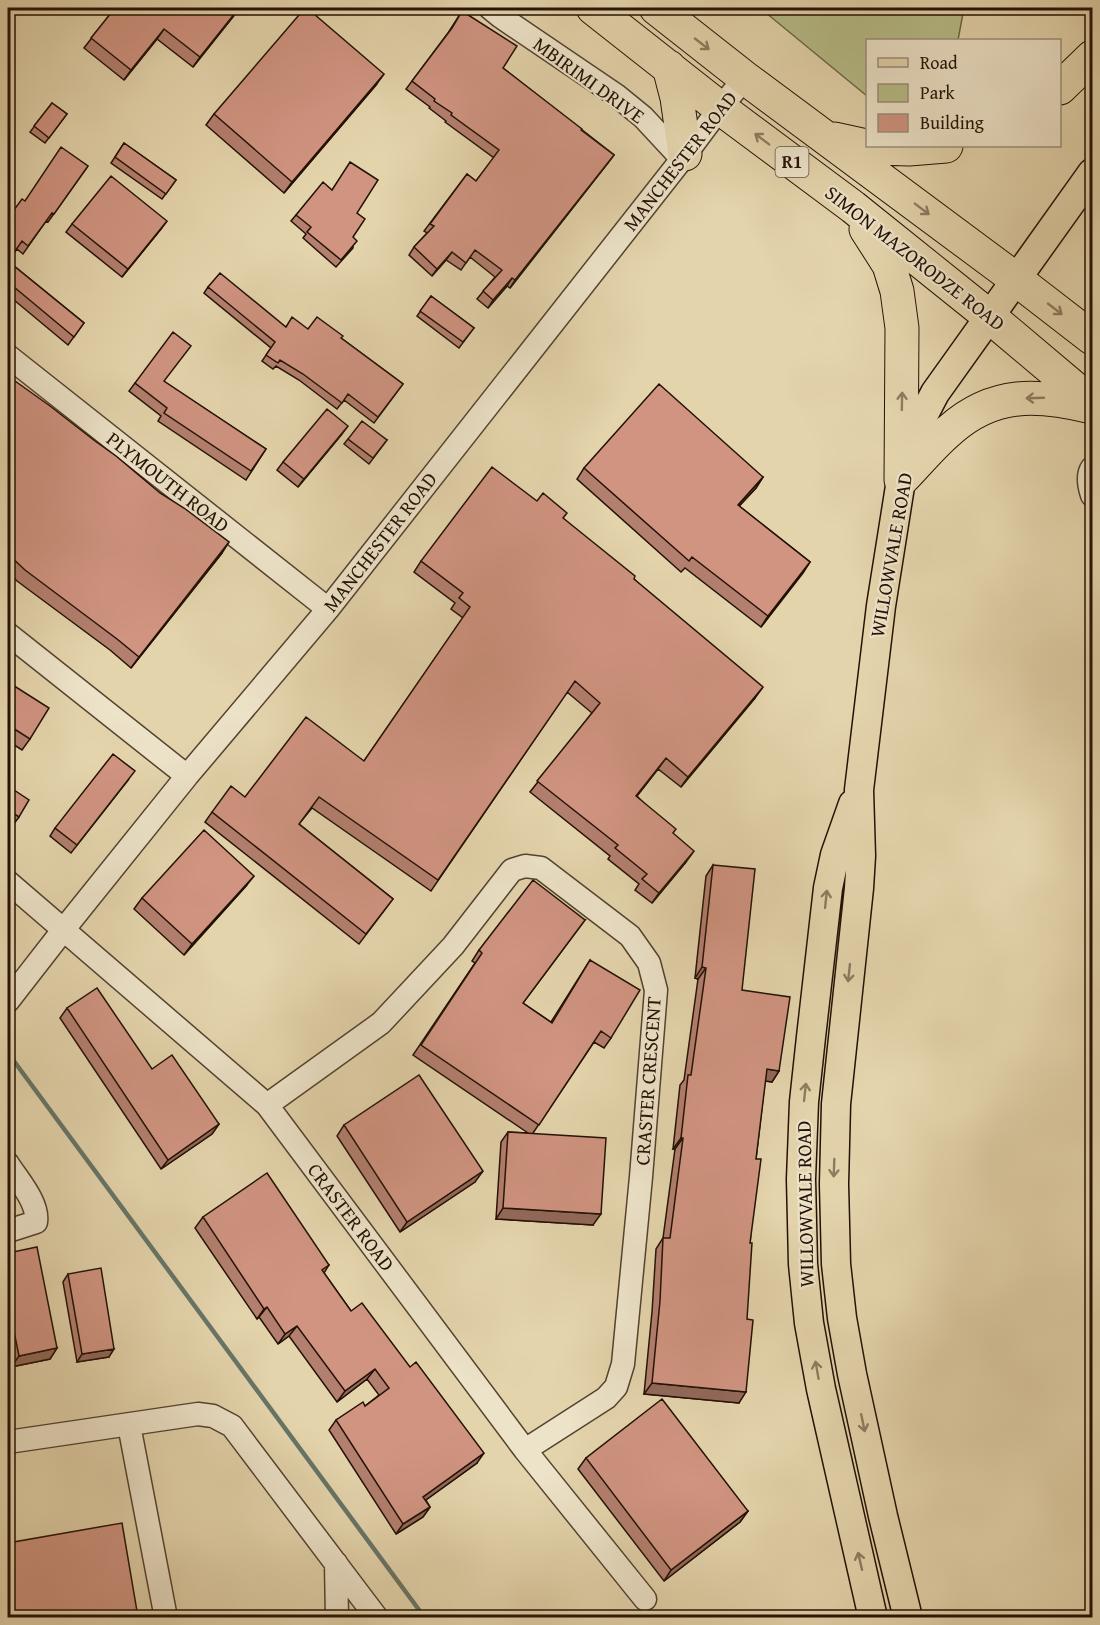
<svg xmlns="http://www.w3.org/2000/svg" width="1100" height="1625" font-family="'Gentium Book Plus',serif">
  <rect width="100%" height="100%" fill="#e4d4ac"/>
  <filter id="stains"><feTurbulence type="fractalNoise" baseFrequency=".00333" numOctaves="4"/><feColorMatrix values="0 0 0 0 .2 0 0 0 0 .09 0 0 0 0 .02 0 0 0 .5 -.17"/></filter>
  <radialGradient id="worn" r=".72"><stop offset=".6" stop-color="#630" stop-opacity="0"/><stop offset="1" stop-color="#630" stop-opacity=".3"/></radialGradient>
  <path fill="#b6bc88" stroke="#6c6646" stroke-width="1.5" d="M760,8H964L958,40H868L867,96Z"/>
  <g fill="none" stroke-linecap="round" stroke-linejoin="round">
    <path stroke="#677567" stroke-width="4.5" d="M8,1053L425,1618"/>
    <defs>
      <path id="minor" d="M490,8L501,17L616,95L643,117L682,159
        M8,356L328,609
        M1092,468C1087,475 1089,486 1092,495
        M8,634L187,776
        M8,882L267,1105L525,1450L645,1599
        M8,1001L64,929L187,776L328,609L682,159L720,108L745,78
        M267,1105L381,1023L453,946L512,870L525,866L541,868L630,936L649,963L656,990L641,1177L623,1364L616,1387L606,1398L525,1450
        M8,1164C18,1180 39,1203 36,1222L8,1231
        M129,1425L166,1618
        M8,1442L198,1414L213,1416L232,1426L377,1618
        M336,1563L337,1618"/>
      <path id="major" d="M853,804L835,855L828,888L811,1037L804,1102L801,1179L803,1264L809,1323L821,1389L873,1618
        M908,1618L883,1516L852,1374L842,1318L836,1264L834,1184L836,1104L859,888L861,856L859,790L881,606L901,480L922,418L935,393L1092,173"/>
      <path id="highway" d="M593,8L720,108L853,207L990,317L1092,403
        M656,8L745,78L1017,280L1092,338
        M669,67L677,98L685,154
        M1060,88L1092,57
        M835,139L876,148L909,149L946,146
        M866,229L889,265L897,291L902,328L901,480
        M901,480C917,464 932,445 950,430C994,391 1038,394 1092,407"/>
    </defs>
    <use href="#minor" stroke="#53422f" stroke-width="25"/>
    <use href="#major" stroke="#231105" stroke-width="31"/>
    <use href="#highway" stroke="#231105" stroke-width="35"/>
    <use href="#minor" stroke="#ede3c9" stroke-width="22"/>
    <use href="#major" stroke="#e4d4ac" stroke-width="28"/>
    <use href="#highway" stroke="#e4d4ac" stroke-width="33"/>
  </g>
  <path fill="#b37f6f" stroke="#231105" stroke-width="1.5" d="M115,8H240L193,67L157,39L124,80L84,48Z
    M462,11L503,68L614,155L510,288L507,286L488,308L477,299L495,277L470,257L461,270L446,260L432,276L409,255L414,247L427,233L424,231L467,174L476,181L494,158L445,122L446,121L429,108L430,107L406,89L448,33Z
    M376,85L284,193L206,125L214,114Z
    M52,103L67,114L45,143L30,132Z
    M124,143L176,180L162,199L111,163Z
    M88,166L48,222L46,221L23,254L17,249L8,261L84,323L68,345L8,295V218L25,201Z
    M357,213L353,237V248L336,267L303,238L306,234L291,221L296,215Z
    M72,224L161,229L122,277L66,232Z
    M208,287L286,327L308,329L341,338L403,384L374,423L344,400L337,409L299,380L276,366L273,369L262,361L271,348L204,293Z
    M431,296L474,328L459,348L417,316Z
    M8,376L222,553L131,668L110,650L17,581L8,572Z
    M164,382L266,449L246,480L158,421L161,416L129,391L135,383Z
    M342,434L298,487L277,470L283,462Z
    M348,439L387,440L369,464L344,444Z
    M584,468L763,477L756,488L739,506L810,562L761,627L685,568L681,572L577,479Z
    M537,501L564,519L634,579L755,698L681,787L658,769L637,796L673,834L686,862L652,903L635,890L639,884L608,859L610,856L530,792L592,713L567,692L431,891L312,808L299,824L393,899L359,944L205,822L212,812L245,797L364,761L463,618L451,609L455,603L414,572L421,561Z
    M8,682L30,739L22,750L8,741Z
    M129,779L71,853L50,836L55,828Z
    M8,786L19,817L13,825L8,822Z
    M713,865L742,990L779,1071L772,1082L765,1081L756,1159L739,1403L644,1394L652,1312L656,1249L663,1238L675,1149H673L680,1085L684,1080L698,979L695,978L706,876Z
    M246,886L184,955L134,909L142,898Z
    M585,920L523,1003L551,1022L590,960L611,1038L604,1048L594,1042L533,1133L593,1225L496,1219L501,1142L508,1132L528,1133L413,1055L475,963L472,961L479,950Z
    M67,1008L152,1069L219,1124L212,1134L161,1169L60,1018Z
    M344,1125L475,1182L400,1232L337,1136Z
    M203,1217L329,1265L324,1273L351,1311L477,1463L426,1500L430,1507L423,1517L396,1534L329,1430L336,1420L365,1406L379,1395L367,1379L337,1402L289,1336L278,1344L259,1317L257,1319L195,1228Z
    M8,1253L57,1348L50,1359L11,1367L8,1349Z
    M68,1274L109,1357L77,1362L63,1282Z
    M586,1458L748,1511L740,1522L664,1581L578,1469Z"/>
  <path fill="#92685a" stroke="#231105" stroke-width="1.5" d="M239,8H240L193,67L200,57Z
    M164,29L157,39L124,80L131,70Z
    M384,74L376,85L284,193L292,182Z
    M614,155L608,163L510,288L515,280Z
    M167,221L161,229L122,277L128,269Z
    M452,252L446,260L432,276L437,269Z
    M512,278L507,286L488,308L493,300Z
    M348,426L342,434L298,487L304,479Z
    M763,477L756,488L730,516L738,505Z
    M229,542L222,553L131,668L139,657Z
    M810,562L803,573L761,627L768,616Z
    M763,687L755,698L681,787L688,777Z
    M666,758L658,769L629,806L636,796Z
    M694,851L686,862L652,903L659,893Z
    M254,876L246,886L184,955L192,944Z
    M702,967L706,968L698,979L695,978Z
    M767,1069L779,1071L772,1082L759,1080Z
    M219,1124L212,1134L161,1169L168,1160Z
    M681,1138H683L675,1149H673Z
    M483,1171L475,1182L400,1232L407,1222Z
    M503,1208L601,1214L593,1225L496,1219Z
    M267,1307L259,1317L257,1319L264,1309Z
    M297,1326L289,1336L278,1344L285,1334Z
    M57,1348L50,1359L11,1367L19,1356Z
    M114,1349L109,1357L77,1362L82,1354Z
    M375,1369L367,1379L337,1402L345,1391Z
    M652,1383L746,1392L739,1403L644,1394Z
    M484,1453L477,1463L416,1507L423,1497Z
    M430,1507L423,1517L396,1534L403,1524Z
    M748,1511L740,1522L664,1581L671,1570Z"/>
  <path fill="#d09481" stroke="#231105" stroke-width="1.5" d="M115,8H239L200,57L164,29L131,70L91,38Z
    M305,8H307L384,74L292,182L214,114Z
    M462,11L517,46L503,68L582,129L581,130L614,155L515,280L512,278L493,300L483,291L502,270L475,250L466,263L452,252L437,269L414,247L434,226L430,224L467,174L476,181L499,150L451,115L452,113L434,101L435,99L412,81L452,28Z
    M52,103L67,114L49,138L34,126Z
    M124,143L176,180L166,194L115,157Z
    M61,147L88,166L54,214L52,213L28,246L22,241L8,261L84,323L74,337L8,282V218L22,199L25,201Z
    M350,162L378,180L357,213L365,219L353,237L357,241L341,260L307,232L311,227L296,215L323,182L332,190Z
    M111,176L167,221L128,269L72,224Z
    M220,273L286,327L292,317L308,329L317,317L343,336L341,338L403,384L378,417L348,394L342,403L303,374L280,360L278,363L266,355L275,342L208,287Z
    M431,296L474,328L463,342L420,311Z
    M173,332L191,346L164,381L266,449L251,471L164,413L167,408L135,383Z
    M8,376L50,406L95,441L116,456L160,493L184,508L229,542L139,657L117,639L25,570L8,554Z
    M659,384L763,477L738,505L810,562L768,616L692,557L689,561L584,468Z
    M327,409L348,426L304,479L283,462Z
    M362,421L387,440L373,458L348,439Z
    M492,467L537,501L543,493L567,513L563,518L635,576L634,579L763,687L688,777L666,758L636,796L676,829L673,833L694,851L659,893L642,879L647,874L615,848L618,845L537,781L600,703L575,681L438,880L319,797L299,824L393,899L366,934L212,812L231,786L245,797L306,717L364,761L470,607L459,598L463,593L421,561Z
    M8,682L49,708L30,739L8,725Z
    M113,754L135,771L77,845L55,828Z
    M8,786L29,800L19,817L8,810Z
    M204,830L254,876L192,944L142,898Z
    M713,865L755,869L742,990L790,997L779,1071L767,1069L756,1159H761L750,1243H752L747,1319L753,1320L746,1392L652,1383L660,1301L663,1238H670L683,1138H681L688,1075H691L706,968L702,967Z
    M533,880L585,920L523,1003L552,1023L590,960L640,990L611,1038L601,1031L539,1125L421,1045L482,953L479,950Z
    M97,988L152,1069L172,1055L219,1124L168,1160L67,1008Z
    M419,1075L483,1171L407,1222L344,1125Z
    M508,1132L606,1138L601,1214L503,1208Z
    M267,1173L329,1265L322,1270L351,1311L362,1303L410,1367L416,1362L484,1453L423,1497L430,1507L403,1524L336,1420L363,1402L365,1406L389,1388L375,1369L345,1391L297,1326L285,1334L267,1307L264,1309L203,1217Z
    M37,1247L57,1348L19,1356L8,1302V1253Z
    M101,1268L114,1349L82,1354L68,1274Z
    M662,1399L748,1511L671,1570L586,1458Z
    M122,1523L138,1617H8V1543Z"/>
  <defs><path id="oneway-shaft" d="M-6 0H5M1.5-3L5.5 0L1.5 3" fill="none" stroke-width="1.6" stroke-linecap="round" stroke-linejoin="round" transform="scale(1.5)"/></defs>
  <g stroke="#8d7c61">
    <use href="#oneway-shaft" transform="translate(702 44) rotate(38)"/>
    <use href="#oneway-shaft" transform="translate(762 139) rotate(-143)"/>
    <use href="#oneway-shaft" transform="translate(922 209) rotate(37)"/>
    <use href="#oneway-shaft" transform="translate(1055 309) rotate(38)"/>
    <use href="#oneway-shaft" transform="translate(1035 398) rotate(178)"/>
    <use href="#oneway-shaft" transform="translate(902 401) rotate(-89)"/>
    <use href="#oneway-shaft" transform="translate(826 899) rotate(-84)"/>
    <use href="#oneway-shaft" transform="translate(849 973) rotate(96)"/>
    <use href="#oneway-shaft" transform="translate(805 1092) rotate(-84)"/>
    <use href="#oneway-shaft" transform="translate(834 1168) rotate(92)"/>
    <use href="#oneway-shaft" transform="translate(817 1370) rotate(-100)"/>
    <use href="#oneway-shaft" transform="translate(863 1423) rotate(78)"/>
    <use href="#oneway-shaft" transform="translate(860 1561) rotate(-103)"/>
  </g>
  <g text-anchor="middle" stroke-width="4.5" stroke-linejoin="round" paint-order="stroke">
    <rect fill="#ede3c9" stroke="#605040" stroke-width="1.5" x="775.5" y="147" width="33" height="30" rx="4.5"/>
    <g font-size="18" font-weight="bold" fill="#231105">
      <text x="792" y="168">R1</text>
    </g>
    <g font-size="20" fill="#231105" stroke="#ede3c9">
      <text transform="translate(589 80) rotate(36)" y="7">MBIRIMI DRIVE</text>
      <text transform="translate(680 161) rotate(-52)" y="7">MANCHESTER ROAD</text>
      <text transform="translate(915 258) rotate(38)" y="7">SIMON MAZORODZE ROAD</text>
      <text transform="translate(168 482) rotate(38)" y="7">PLYMOUTH ROAD</text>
      <text transform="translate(380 542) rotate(-52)" y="7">MANCHESTER ROAD</text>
      <text transform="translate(891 555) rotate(-80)" y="7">WILLOWVALE ROAD</text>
      <text transform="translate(648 1081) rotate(-86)" y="7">CRASTER CRESCENT</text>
      <text transform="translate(805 1204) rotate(-91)" y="7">WILLOWVALE ROAD</text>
      <text transform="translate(351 1217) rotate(53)" y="7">CRASTER ROAD</text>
    </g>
  </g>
  <rect width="1100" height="1625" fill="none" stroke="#e4d4ac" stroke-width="30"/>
  <rect x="9" y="9" width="1082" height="1607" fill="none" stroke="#231105" stroke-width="3"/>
  <rect x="15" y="15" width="1070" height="1595" fill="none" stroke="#231105" stroke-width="1.5"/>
  <rect x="866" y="39" width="195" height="108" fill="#ede3c9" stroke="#9c8f7b" stroke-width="1.5"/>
  <rect x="878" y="58" width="30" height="9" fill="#e4d4ac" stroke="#9c8f7b" stroke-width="1.5"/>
  <text x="920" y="69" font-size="18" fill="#231105">Road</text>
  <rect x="878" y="84" width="30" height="18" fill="#b6bc88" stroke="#9c8f7b" stroke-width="1.5"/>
  <text x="920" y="99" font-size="18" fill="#231105">Park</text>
  <rect x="878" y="114" width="30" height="18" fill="#d09481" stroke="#9c8f7b" stroke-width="1.5"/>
  <text x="920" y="129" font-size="18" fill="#231105">Building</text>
  <rect width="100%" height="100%" filter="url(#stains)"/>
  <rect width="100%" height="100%" fill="url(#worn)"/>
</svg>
